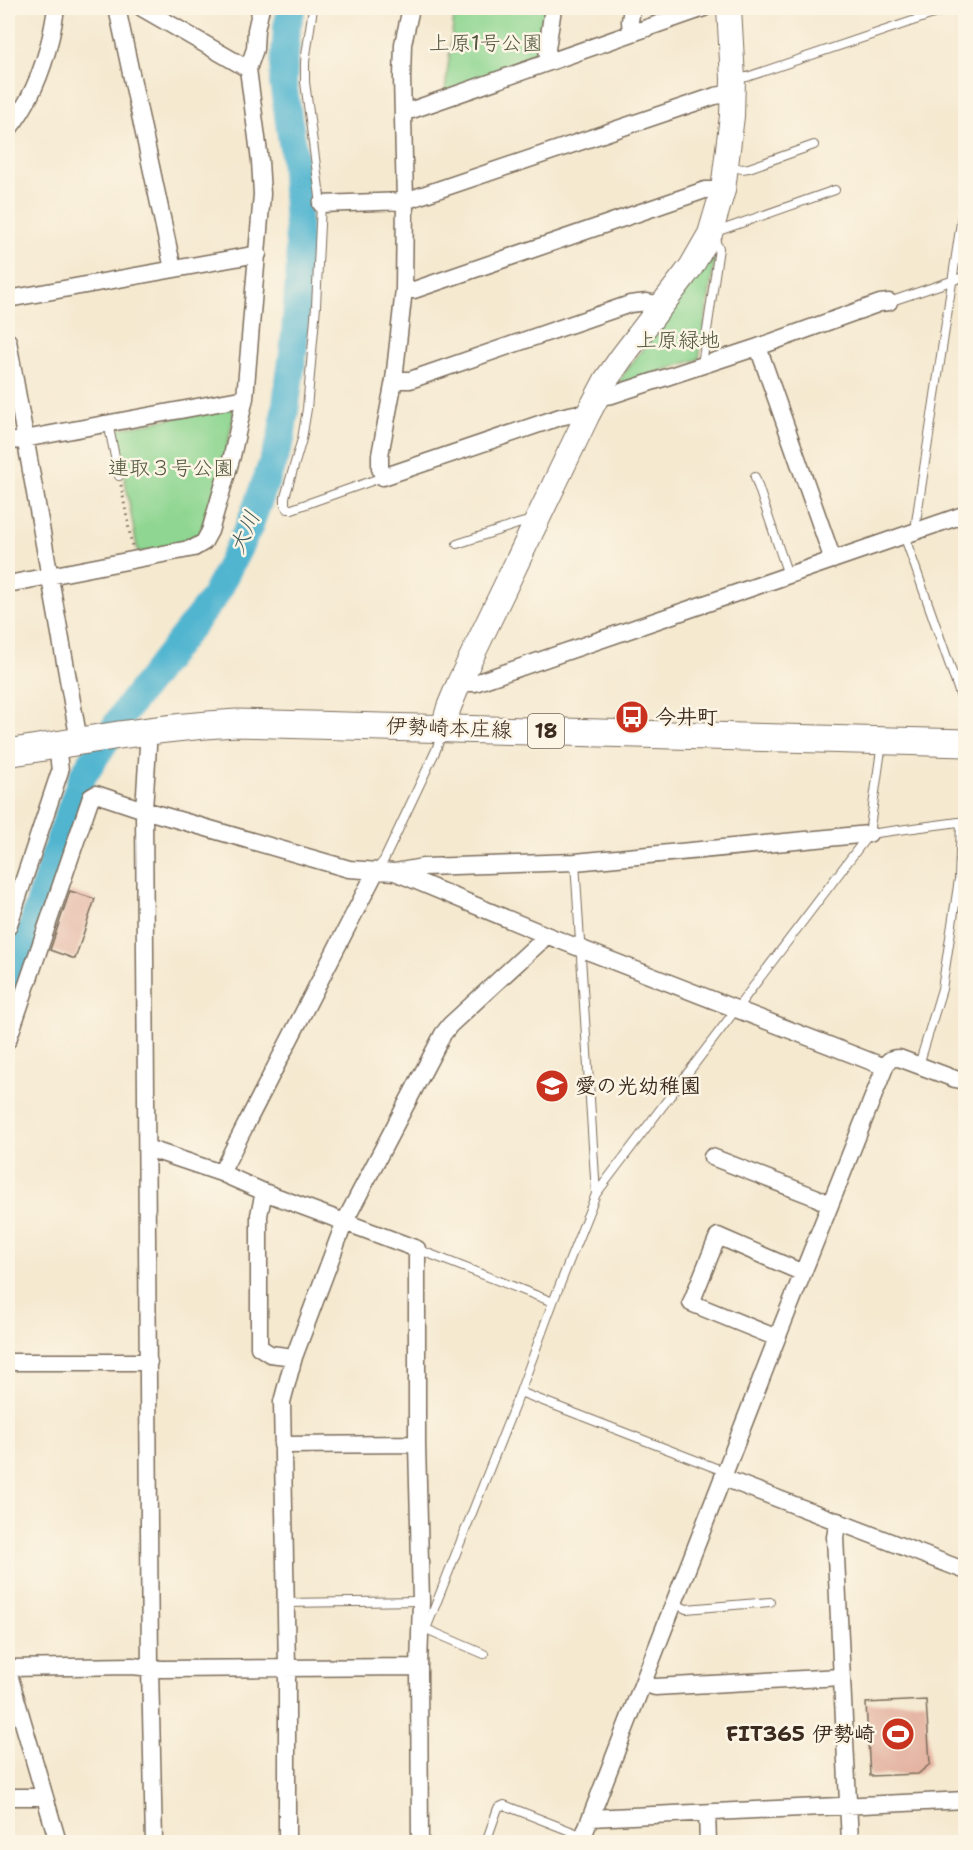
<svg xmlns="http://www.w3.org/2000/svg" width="973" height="1850" font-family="'Shantell Sans','Klee One',sans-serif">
  <rect width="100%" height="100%" fill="#fcf5e5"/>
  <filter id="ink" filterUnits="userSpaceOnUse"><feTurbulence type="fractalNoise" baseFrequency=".0167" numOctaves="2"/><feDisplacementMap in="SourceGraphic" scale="12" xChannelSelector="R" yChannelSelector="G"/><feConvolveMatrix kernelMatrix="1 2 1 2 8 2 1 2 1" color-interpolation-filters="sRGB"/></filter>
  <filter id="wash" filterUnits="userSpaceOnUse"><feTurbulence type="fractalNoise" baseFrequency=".008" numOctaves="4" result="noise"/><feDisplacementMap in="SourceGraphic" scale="24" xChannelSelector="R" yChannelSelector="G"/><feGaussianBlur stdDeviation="1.35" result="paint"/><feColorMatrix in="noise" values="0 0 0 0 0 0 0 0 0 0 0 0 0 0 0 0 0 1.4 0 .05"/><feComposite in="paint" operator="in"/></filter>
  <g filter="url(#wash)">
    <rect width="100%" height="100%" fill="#f5e9d0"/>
    <path fill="#8ed691" stroke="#648058" stroke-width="1.5" d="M455,8H548L540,55L533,63L445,92Z
      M713,254L715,259L699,359L615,386Z
      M231,407L234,415L222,469L199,536L193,543L138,553L116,429Z"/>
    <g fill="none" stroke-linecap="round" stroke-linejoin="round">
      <path stroke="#51b5d0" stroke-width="28" d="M8,1004L60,838L83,775L128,707L214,597L249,527L281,439L294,346L300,263L294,155L283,83L287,26L292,8"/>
    </g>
    <g id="blocks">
      <path fill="#e4b3a1" d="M70,891L95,899L75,959L50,950Z
        M926,1700L930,1764L918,1774L870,1776L866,1703Z"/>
    </g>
  </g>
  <g filter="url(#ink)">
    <use href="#blocks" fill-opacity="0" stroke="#7c6d5c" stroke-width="1.5"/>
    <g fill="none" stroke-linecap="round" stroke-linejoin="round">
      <defs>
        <path id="lane" d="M313,8L305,62V82L321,204L316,306L307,409L302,439L285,497V505L288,509H292L383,477
          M734,79L747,77L951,8
          M729,166L742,169L749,168L814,145
          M889,302L966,276
          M702,365L719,248L710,234L835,190
          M108,423L119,476
          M755,477L788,575
          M917,531L916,522L966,189
          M904,535L963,703
          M457,544L521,523L531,521
          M869,834L966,821
          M575,862L596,1194
          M376,870L384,860L436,750L442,733
          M919,1065L942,989L959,879L961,822
          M966,1174V1349
          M417,1249L553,1302
          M520,1392L726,1472
          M285,1603L421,1601
          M674,1603L686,1609L770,1602
          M426,1629L484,1654
          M422,1632L426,1629L520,1392L553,1302L596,1194L869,834L882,743
          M486,1842L498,1808L504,1805L583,1836"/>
        <path id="street" d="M117,8L173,269
          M142,8L248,69
          M411,8L403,44L402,77L405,201L404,289L394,380L380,455V468L383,477L560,417L574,414L587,416
          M631,33L630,21L632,8
          M549,62L547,49L553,8
          M403,111L412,110L704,8
          M8,130C31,102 43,71 51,36C53,26 55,17 56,8
          M321,204L405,201L715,96L733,93
          M404,289L414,290L705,190H723
          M8,299L258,254
          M8,341L79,741
          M758,347L833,560
          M394,380H410L630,304L647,302L661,305
          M597,397L612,395L758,347L880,303L889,302
          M8,442L245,398
          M8,584L194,548L204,542L210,531L232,456L245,398L262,194L260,161L248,69L255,49L256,30L261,8
          M459,683H475L966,514
          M147,730L148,746L144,810L150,1668L154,1842
          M395,872L546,935L885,1067
          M8,927L60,771L57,744
          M8,1040L91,797L96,794L144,810L349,869L395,872L423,867L575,862L869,834
          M147,1148L221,1173L264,1192L417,1249V1444L421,1601L419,1667L420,1842
          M712,1157L815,1197L830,1205
          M221,1173L376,871
          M264,1192L259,1215V1347L270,1354L294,1357
          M777,1338L691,1303L718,1236L803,1273
          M8,1362H149
          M282,1445L417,1444
          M724,1478L966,1571
          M838,1521L835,1537L850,1842
          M8,1668L132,1666L162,1669L419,1667
          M8,1671L58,1842
          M643,1683L655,1687L841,1677
          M8,1797H45
          M707,1813L708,1842
          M591,1818L966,1800
          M287,1842V1668L282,1402L294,1357L345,1221L443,1034L450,1025L540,942L546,935
          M581,1842L777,1338L885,1067C888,1060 891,1058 899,1058L955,1079L966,1081"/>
        <path id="secondary" d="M443,728L449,707L459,683L587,416L606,380L622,357L691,267L710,234L723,190L732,116L733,79L729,8"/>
        <path id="primary" d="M8,753C85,740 159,727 237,723L966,743"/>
      </defs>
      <use href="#lane" stroke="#7c6d5c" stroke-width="10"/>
      <use href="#street" stroke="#7c6d5c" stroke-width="19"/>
      <use href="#secondary" stroke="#7c6d5c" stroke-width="26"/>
      <use href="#primary" stroke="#7c6d5c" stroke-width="29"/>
      <path stroke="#7c6d5c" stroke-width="3" stroke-dasharray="1.5 4.5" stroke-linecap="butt" d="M121,485L132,546"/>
      <use href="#lane" stroke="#fff" stroke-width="8"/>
      <use href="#street" stroke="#fff" stroke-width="16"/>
      <use href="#secondary" stroke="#fff" stroke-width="24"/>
      <use href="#primary" stroke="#fff" stroke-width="27"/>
    </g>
  </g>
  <defs>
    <symbol id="bus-disc" viewBox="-11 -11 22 22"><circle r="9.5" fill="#c8321e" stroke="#fcf5e5"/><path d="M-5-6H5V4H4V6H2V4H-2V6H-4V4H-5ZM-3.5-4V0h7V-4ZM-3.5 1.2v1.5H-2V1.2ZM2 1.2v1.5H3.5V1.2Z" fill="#fff"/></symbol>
    <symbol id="school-disc" viewBox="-11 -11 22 22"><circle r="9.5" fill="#c8321e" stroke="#fcf5e5"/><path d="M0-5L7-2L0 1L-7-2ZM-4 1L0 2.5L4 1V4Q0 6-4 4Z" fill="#fff"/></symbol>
    <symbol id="stadium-disc" viewBox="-11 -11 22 22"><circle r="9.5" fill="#c8321e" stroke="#fcf5e5"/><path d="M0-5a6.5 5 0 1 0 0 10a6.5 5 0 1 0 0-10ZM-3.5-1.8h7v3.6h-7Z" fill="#fff"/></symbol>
  </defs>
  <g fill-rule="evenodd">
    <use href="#bus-disc" x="613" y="698" width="38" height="38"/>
    <use href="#school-disc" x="533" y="1067" width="38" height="38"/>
    <use href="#stadium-disc" x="879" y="1715" width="38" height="38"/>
  </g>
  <g text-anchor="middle" stroke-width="5" stroke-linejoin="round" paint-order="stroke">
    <rect fill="#fcf5e5" stroke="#75675a" stroke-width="1.5" x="528" y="714" width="36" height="34" rx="4.5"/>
    <g font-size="20" font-weight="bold" fill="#3b2a1e">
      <text x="546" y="738">18</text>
    </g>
    <g font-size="21" fill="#50553b" stroke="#fcf5e5">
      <text x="486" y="50">上原1号公園</text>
      <text x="678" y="347">上原緑地</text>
      <text x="171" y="475">連取３号公園</text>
    </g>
    <g font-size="21" font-weight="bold" fill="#3b2a1e" stroke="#fcf5e5" text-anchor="start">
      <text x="655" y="724">今井町</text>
      <text x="575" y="1093">愛の光幼稚園</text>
      <text x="875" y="1741" text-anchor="end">FIT365 伊勢崎</text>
    </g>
    <g font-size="21" fill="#3b2a1e" stroke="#fcf5e5">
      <text transform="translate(449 728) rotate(2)" y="7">伊勢崎本庄線</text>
    </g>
    <g font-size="22" font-style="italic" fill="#435b5c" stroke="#fcf5e5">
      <text transform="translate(244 532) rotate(-66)" y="8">大川</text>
    </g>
  </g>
  <rect width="973" height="1850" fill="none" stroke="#fcf5e5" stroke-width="30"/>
</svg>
